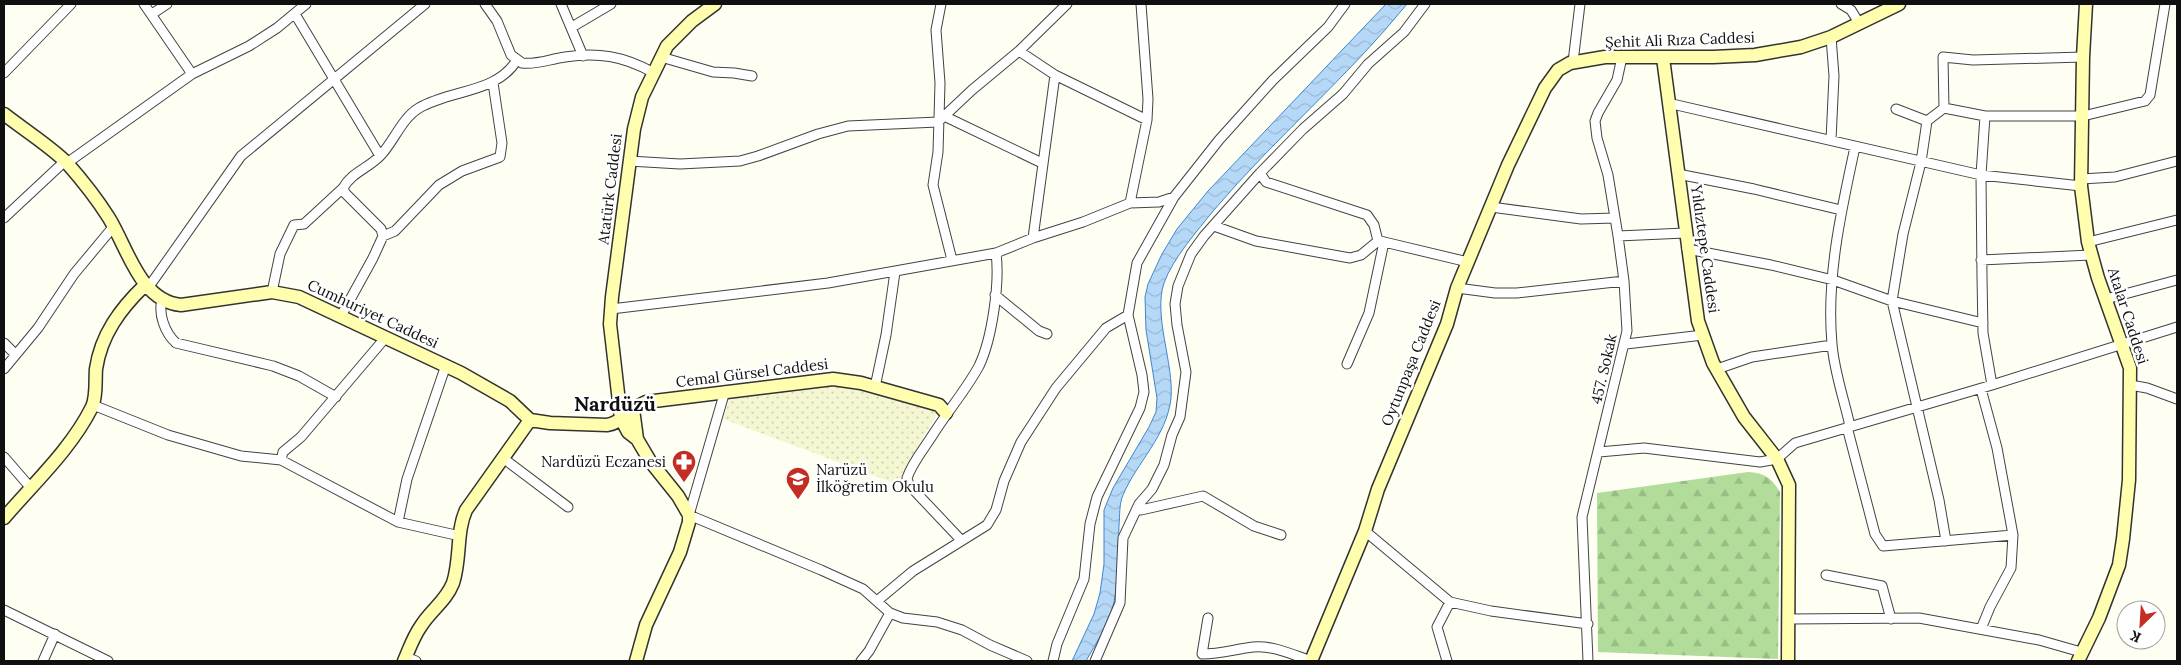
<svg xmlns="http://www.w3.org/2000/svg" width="2181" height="665" font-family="Lora,serif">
  <defs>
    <pattern id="farmland-dots" width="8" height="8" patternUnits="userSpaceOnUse" patternTransform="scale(1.25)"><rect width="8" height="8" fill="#f5f6d2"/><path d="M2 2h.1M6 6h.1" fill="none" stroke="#d1d2b3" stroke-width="1.8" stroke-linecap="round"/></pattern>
    <pattern id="forest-firs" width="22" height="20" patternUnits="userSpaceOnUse" patternTransform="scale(1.25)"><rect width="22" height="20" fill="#b1dc9a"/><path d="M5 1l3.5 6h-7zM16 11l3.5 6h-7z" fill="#97bc84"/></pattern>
    <pattern id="water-waves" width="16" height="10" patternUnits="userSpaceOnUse" patternTransform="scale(1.25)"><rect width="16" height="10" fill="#b6d8f7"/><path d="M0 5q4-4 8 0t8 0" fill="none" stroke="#9bb8d3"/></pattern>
  </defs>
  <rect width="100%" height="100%" fill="#fffef3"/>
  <path fill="url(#farmland-dots)" d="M828,381L935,405L938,412L901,475L902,486L723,419L731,394Z"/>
  <path fill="url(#forest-firs)" d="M1748,472C1765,473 1771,478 1780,492L1778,659L1598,652L1597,493Z"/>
  <path fill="url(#water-waves)" stroke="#3c86d0" d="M1386,4H1407C1348,77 1275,138 1214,210C1198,230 1173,258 1164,283C1153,315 1174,364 1171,398C1167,436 1137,462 1123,495C1119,504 1120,515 1119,525C1118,550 1119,577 1114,602C1110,623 1096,643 1086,661H1072L1094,614L1100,593L1104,564V510L1113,488L1149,427L1156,412L1157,398L1146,330L1145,297L1148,284L1162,254L1177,229L1208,191Z"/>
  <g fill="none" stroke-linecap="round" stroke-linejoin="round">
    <defs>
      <path id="street" d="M144,4L192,74
        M485,4L497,21L511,55L522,63C536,65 550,59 565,57C598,52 623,56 652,72
        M561,4L583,56
        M941,4L936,30L940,83L938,152L933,185L952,260
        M1841,4L1851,10L1859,23
        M152,14L167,4
        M295,14L380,156
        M572,27L611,4
        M1019,51L1055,75L1147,120
        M661,57L713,72L734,73L752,76
        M2083,57L1973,60L1943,57L1944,108L1985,116H2083L2145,101L2150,95L2165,4
        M1573,62L1580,4
        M4,73L71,4
        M1668,103L1981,175L2081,186
        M1944,108L1927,121L1921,162L1903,234L1892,301L1939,500L1946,541
        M1896,109L1927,121
        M944,116L1042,163
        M1985,116L1981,175L1982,277L1983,333L1992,385
        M1831,140L1834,76L1831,37
        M629,161L680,164L740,161L758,156L818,134L848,126L938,122L972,90L1019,51L1067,4
        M67,163L192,74L249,46L277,28L306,4
        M1260,173L1266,182L1367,215L1374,225L1378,241
        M1678,174L1754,189L1841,210
        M2081,179L2115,177L2177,161
        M1130,203L1147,120L1148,99L1141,4
        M1491,207L1581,219L1615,218
        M4,218L65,161
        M1214,226L1256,241L1350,258L1361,255L1378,241
        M383,236L395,231L439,185L462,171L500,157L502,143L493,83
        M1618,236L1685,233
        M1033,238L1055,75
        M1380,241L1468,262
        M2088,242L2177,220
        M1687,249L1771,265L1833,280L1892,301L1983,323
        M1981,260L2091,255
        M148,288L241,156L425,4
        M1457,288L1495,293H1517L1624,281
        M272,292L280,254L294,225L304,224L343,188
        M995,295L1039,331L1047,334
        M2106,299L2177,280
        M162,300C158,314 165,333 176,343L273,366L299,376L336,397
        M611,309L828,283L996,253L1033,238L1083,222L1130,203L1159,202L1174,197
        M341,316L373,258L383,236L381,229L345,193L343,188C352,172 369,168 381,155C394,141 402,118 419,108C451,89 496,94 517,60
        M386,337L301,437L283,452L281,460L398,522L460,536
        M4,343L15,354
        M1626,344L1703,335
        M1347,364L1369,313L1384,242
        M4,369L38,328L74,274L114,226
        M1717,369L1752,357L1832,345
        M2130,385L2147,388L2177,399
        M875,387L886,335L895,272
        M725,391L689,515L821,570L863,589L890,613L903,618L937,622L962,630L990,645L1027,661
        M93,405L168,435L241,456L281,460
        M1850,426C1844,399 1834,371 1832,344C1826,279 1841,211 1855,147
        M1847,427L1875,534L1883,546L2013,535
        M1599,452L1644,448L1760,462L1777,459L1795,443L1992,385L2177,327
        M4,457L30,487
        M503,458L568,507
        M1139,504L1141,510L1203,496L1254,526L1281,535
        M398,522L407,479L446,365
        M1365,531L1450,602L1491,611L1588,624
        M961,540L909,485L907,478C912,463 923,450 932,436C947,412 966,390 979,366C992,339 1000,283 996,253
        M1826,575L1882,586L1891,619
        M877,601L913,571L987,525L996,510L1004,481L1021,442L1056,388L1106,328L1128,315
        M4,610L108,661
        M1208,618L1202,654C1220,654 1236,649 1253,647C1273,645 1293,655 1311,661
        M1789,619L1919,618L2039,640L2081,652
        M1981,629L1990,607L2011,568L2013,535L1997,448L1981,389
        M406,657L416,661
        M43,661L55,634
        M861,661L869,651L890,613
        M1053,661L1057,644L1084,579L1090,524L1097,497L1140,408L1144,392L1142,375L1128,315L1137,263L1174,197L1219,140L1273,80L1328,27L1345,4
        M1095,661L1120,603L1123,538L1139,504L1152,489L1164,465L1172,435L1180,417L1186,372L1177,325L1175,304L1178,286L1191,254L1204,236L1260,173L1303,129L1343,94L1368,64L1404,32L1425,4
        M1447,661L1437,627L1450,602
        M1588,661L1582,517L1627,331L1624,281L1618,236L1608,175L1597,138L1595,121L1598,113L1617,80L1622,57"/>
      <path id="secondary" d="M1663,58L1698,321L1713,363L1744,417L1777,459L1789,485L1788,661
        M4,114C23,129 50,146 67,163C82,180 97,199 109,218C128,249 140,301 181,305L272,292L299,297L461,373L510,401L530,420L550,423L607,425C622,423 631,408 646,402L833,379L861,383L932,403L939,405L946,413
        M633,409L637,439L628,432L621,419L610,324L612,297L634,129L642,97L667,46L692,21L715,4
        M4,518C34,483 71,449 92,407C97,396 95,381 96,369C101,335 120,309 145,285
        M404,661C409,650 413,637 421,626C431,610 446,601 453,583C461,559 456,532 466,510L530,420
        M636,661L646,625L680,552L689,522V515L678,496L650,461L637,439
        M1311,661L1365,531L1378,489L1447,324L1457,288L1508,165L1545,88L1558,70L1570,63L1605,57H1713L1755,55L1801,47L1831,37L1899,4
        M2078,661L2099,618L2119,565L2123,539L2129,480L2130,368L2098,278L2088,242L2081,186L2083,57L2086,4"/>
    </defs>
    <use href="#street" stroke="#434343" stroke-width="11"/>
    <use href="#secondary" stroke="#323232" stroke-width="15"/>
    <use href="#street" stroke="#fff" stroke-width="9"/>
    <use href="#secondary" stroke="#fffeae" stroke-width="12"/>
  </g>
  <defs>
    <symbol id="pharmacy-pin" viewBox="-11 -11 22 30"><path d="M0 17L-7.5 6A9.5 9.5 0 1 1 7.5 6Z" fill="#c42d24" stroke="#fff"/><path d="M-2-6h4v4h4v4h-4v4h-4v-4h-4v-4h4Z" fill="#fff"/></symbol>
    <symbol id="school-pin" viewBox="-11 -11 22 30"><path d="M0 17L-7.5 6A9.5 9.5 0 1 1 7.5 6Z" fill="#c42d24" stroke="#fff"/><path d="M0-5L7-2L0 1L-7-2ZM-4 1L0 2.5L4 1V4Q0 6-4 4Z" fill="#fff"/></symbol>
  </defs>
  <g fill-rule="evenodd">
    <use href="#pharmacy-pin" x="670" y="448" width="28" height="38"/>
    <use href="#school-pin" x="784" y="465" width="28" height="38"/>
  </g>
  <g text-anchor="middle" stroke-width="5" stroke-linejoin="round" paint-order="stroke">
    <g font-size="15" fill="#101010" stroke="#fff">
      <text transform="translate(1680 40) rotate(-2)" y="5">Şehit Ali Rıza Caddesi</text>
      <text transform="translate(610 189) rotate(-83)" y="5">Atatürk Caddesi</text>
      <text transform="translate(1705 249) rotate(82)" y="5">Yıldıztepe Caddesi</text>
      <text transform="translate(373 314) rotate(25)" y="5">Cumhuriyet Caddesi</text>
      <text transform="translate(2128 316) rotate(72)" y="5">Atalar Caddesi</text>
      <text transform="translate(1411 363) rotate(-68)" y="5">Oytunpaşa Caddesi</text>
      <text transform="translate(1604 369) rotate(-77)" y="5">457. Sokak</text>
      <text transform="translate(752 373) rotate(-7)" y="5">Cemal Gürsel Caddesi</text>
    </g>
    <g font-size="15" fill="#101010" stroke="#fff" text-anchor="end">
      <text x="666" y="467">Nardüzü Eczanesi</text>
      <text x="816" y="475" text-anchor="start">Narüzü<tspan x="816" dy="17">İlköğretim Okulu</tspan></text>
    </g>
    <g font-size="20" font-weight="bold" fill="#101010" stroke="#fff">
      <text x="615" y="411">Nardüzü</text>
    </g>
  </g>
  <rect width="2181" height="665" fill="none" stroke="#101010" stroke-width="10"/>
  <g transform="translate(2141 625) rotate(205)"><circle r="24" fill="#ffffff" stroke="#9f9f9f"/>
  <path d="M0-4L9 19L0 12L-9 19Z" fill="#c42d24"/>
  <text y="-8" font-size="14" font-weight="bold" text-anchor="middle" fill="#101010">K</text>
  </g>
</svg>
